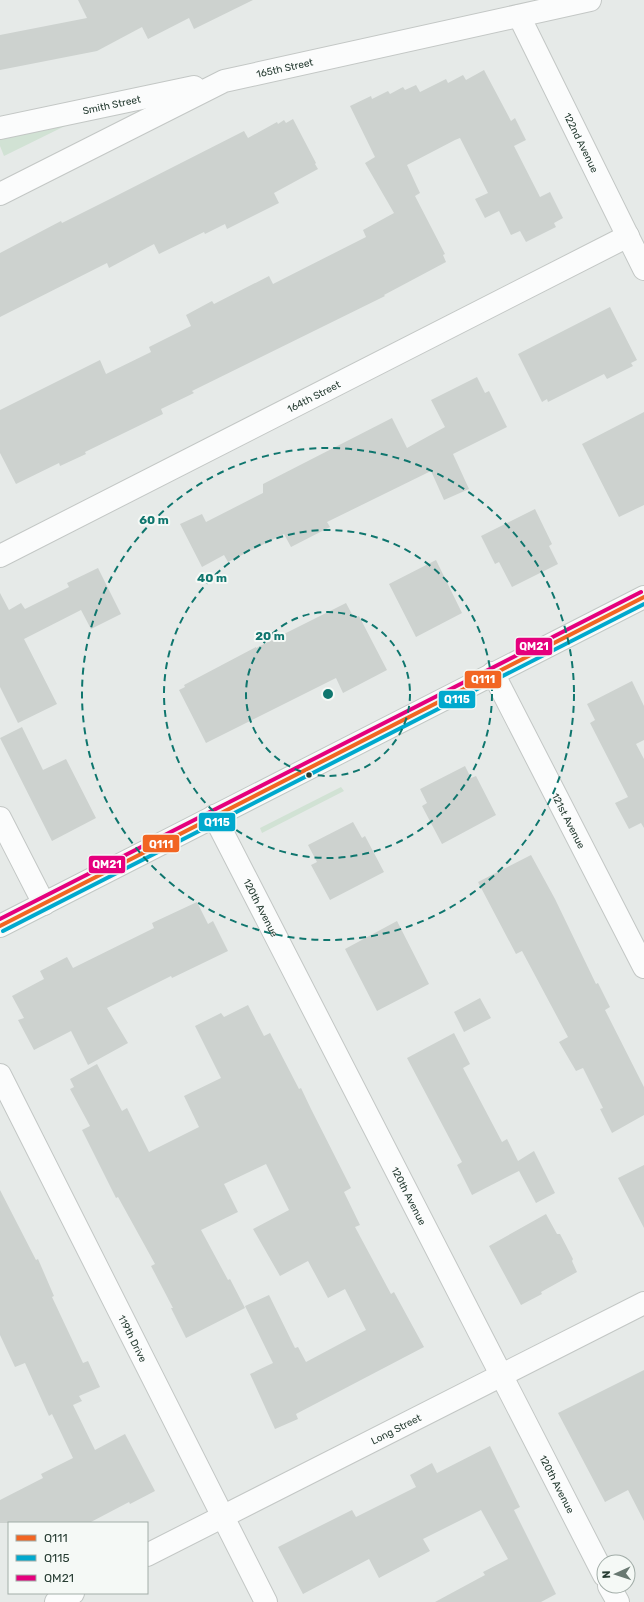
<svg xmlns="http://www.w3.org/2000/svg" width="644" height="1602" font-family="Rubik,sans-serif">
  <rect width="100%" height="100%" fill="#e6eae8"/>
  <path fill="#d1e2d4" d="M69,124L4,156L0,146V131Z
    M341,787L344,791L262,833L260,828Z"/>
  <path fill="#cdd2cf" d="M78,0H253L194,29L189,18L148,39L142,27L97,51L0,70V35L87,18Z
    M484,70L511,121L515,118L526,140L514,146L540,197L550,192L563,218L554,223L556,227L526,242L520,231L511,235L499,211L485,218L475,199L488,193L460,138L455,140L407,165L420,193L415,196L445,254L443,255L446,262L384,295L385,296L192,391L194,393L161,409L163,414L85,452L86,454L60,466L59,463L16,484L0,453V410L100,360L106,374L151,352L149,347L191,326L186,315L212,301L214,304L269,276L273,284L366,237L363,230L394,213L365,163L375,157L350,106L371,96L372,99L388,91L390,94L403,87L405,90L416,85L420,92L446,79L448,83L463,75L466,80Z
    M293,119L316,163L315,164L318,169L274,193L279,203L227,229L225,224L205,234L204,232L159,254L154,244L109,268L107,263L0,317V253L61,221L62,223L114,197L244,131L248,138L277,122L278,124L284,120L286,123Z
    M610,307L637,360L631,363L633,366L607,379L604,374L548,402L547,399L542,402L518,354Z
    M477,377L485,393L489,391L507,427L453,454L469,489L444,500L431,471L327,522L330,527L291,547L284,534L228,562L224,555L202,567L180,524L202,514L206,522L263,493V484L392,418L407,448L445,427L431,400Z
    M644,412V505L619,517L582,444Z
    M535,509L552,544L549,546L558,564L512,587L499,562L495,564L481,536Z
    M436,560L462,613L416,637L389,584Z
    M98,568L121,614L91,629L81,610L24,639L57,704L18,723L0,687V593L9,610L21,603L25,609L69,587L67,583Z
    M346,603L354,618L359,616L387,670L343,693L336,678L206,743L179,690L185,687L184,685L256,647V648Z
    M632,681L644,706V740L636,744L644,759V828L641,823L629,829L615,803L628,797L590,723L595,720L587,704Z
    M22,727L43,770L66,759L96,818L52,841L0,738Z
    M465,766L471,778L476,776L496,815L442,844L422,806L427,803L420,789Z
    M353,822L362,838L365,836L384,872L330,900L311,865L317,862L308,845Z
    M531,855L555,899L596,984L598,983L610,1007L605,1010L644,1087V1115L612,1133L600,1109L603,1108L583,1068L576,1071L559,1042L568,1037L522,951L516,954L478,882Z
    M197,902L208,924L213,921L228,951L172,978L171,976L107,1008L128,1043L88,1065L71,1031L34,1050L18,1020L24,1018L12,996L44,979L40,971L67,957L73,968L154,928L152,923Z
    M397,921L429,984L377,1011L345,949Z
    M480,998L491,1018L464,1032L454,1012Z
    M248,1005L264,1036L270,1033L299,1089L301,1088L311,1109L351,1188L344,1192L360,1225L355,1227L391,1294L394,1292L424,1347L296,1414L298,1419L275,1429L250,1374L273,1363L245,1306L269,1295L295,1348L298,1347L306,1362L366,1330L345,1289L328,1298L308,1261L280,1276L253,1229L289,1210L266,1164L224,1184L238,1212L201,1230L228,1280L230,1279L245,1308L186,1338L171,1308H173L151,1266L155,1264L118,1197L116,1198L82,1130L90,1126L70,1089L74,1087L70,1079L97,1064L122,1111L127,1108L149,1152L199,1127L184,1096L221,1078L195,1026L221,1013L224,1017Z
    M454,1033L470,1064L463,1068L502,1142L507,1139L518,1161L534,1151L555,1193L536,1203L519,1171L472,1195L457,1165L462,1162L407,1058Z
    M644,1165V1228L618,1178Z
    M0,1190L36,1260L38,1259L54,1296L52,1297L83,1363L88,1361L100,1387L79,1396L82,1401L73,1405L95,1450L125,1434L155,1491L130,1504L129,1502L89,1523H0V1500L43,1478L41,1474L73,1458L52,1414L49,1416L25,1363L15,1367L0,1335Z
    M546,1214L557,1234H560L573,1259L572,1261L577,1272L541,1292L542,1294L521,1305L489,1246Z
    M644,1370V1521L628,1490L605,1502L558,1413Z
    M490,1446L520,1507L514,1510L556,1594L541,1602H435L485,1575L483,1572L508,1559L481,1510L423,1539L430,1551L379,1578L369,1559L303,1594L278,1547L352,1510L356,1517L416,1487L410,1475L432,1463L437,1473Z"/>
  <g fill="none" stroke-linecap="round" stroke-linejoin="round">
    <defs>
      <g id="street">
        <path id="s1" d="M519,16L644,269"/>
        <path id="s2" d="M0,128L194,87"/>
        <path id="s3" d="M0,194L224,81L590,0"/>
        <path id="s4" d="M0,556L628,236"/>
        <path id="s5" d="M493,673L644,967"/>
        <path id="s6" d="M214,816L604,1575"/>
        <path d="M0,818L44,904"/>
        <path id="s7" d="M0,1075L266,1602"/>
        <path id="s8" d="M147,1555L644,1303"/>
        <path d="M609,1586L618,1602"/>
        <path d="M56,1602L73,1593"/>
      </g>
      <path id="secondary" d="M0,926L644,597"/>
    </defs>
    <use href="#street" stroke="#c3c7c5" stroke-width="24"/>
    <use href="#secondary" stroke="#c2c8c5" stroke-width="24"/>
    <use href="#street" stroke="#fbfcfc" stroke-width="22"/>
    <use href="#secondary" stroke="#fbfcfc" stroke-width="22"/>
    <defs>
      <path id="bus-1" d="M0,926L644,597"/>
      <path id="bus-2" d="M3,931L644,604"/>
      <path id="bus-3" d="M0,919L641,592"/>
    </defs>
    <use href="#bus-1" stroke="#f5f9f6" stroke-width="7"/>
    <use href="#bus-2" stroke="#f5f9f6" stroke-width="7"/>
    <use href="#bus-3" stroke="#f5f9f6" stroke-width="7"/>
    <use href="#bus-1" stroke="#f26522" stroke-width="4"/>
    <use href="#bus-2" stroke="#00a9ce" stroke-width="4"/>
    <use href="#bus-3" stroke="#e5007d" stroke-width="4"/>
  </g>
  <g fill="none" stroke="#0f766e" stroke-width="2" stroke-dasharray="7 5">
    <circle cx="328" cy="694" r="82"/>
    <circle cx="328" cy="694" r="164"/>
    <circle cx="328" cy="694" r="246"/>
  </g>
  <circle fill="#263c32" stroke="#f5f9f6" stroke-width="1.5" cx="309" cy="775" r="3.5"/>
  <g text-anchor="middle" stroke-width="4" stroke-linejoin="round" paint-order="stroke">
    <g font-size="10" fill="#263c32" stroke="#f5f9f6">
      <text dy="4" stroke="none"><textPath href="#s3" startOffset="313">165th Street</textPath></text>
      <text dy="4" stroke="none"><textPath href="#s2" startOffset="114">Smith Street</textPath></text>
      <text dy="4" stroke="none"><textPath href="#s1" startOffset="141">122nd Avenue</textPath></text>
      <text dy="4" stroke="none"><textPath href="#s4" startOffset="352">164th Street</textPath></text>
      <text dy="4" stroke="none"><textPath href="#s5" startOffset="166">121st Avenue</textPath></text>
      <text dy="4" stroke="none"><textPath href="#s6" startOffset="103">120th Avenue</textPath></text>
      <text dy="4" stroke="none"><textPath href="#s6" startOffset="427">120th Avenue</textPath></text>
      <text dy="4" stroke="none"><textPath href="#s7" startOffset="295">119th Drive</textPath></text>
      <text dy="4" stroke="none"><textPath href="#s8" startOffset="279">Long Street</textPath></text>
      <text dy="4" stroke="none"><textPath href="#s6" startOffset="751">120th Avenue</textPath></text>
    </g>
  </g>
  <circle cx="328" cy="694" r="6" fill="#0f766e" stroke="#f5f9f6" stroke-width="2"/>
  <g font-size="12" text-anchor="middle" font-weight="bold" fill="#0f766e" stroke="#f5f9f6" stroke-width="4" stroke-linejoin="round" paint-order="stroke">
    <text x="154" y="524">60 m</text>
    <text x="212" y="582">40 m</text>
    <text x="270" y="640">20 m</text>
  </g>
  <g stroke="#f5f9f6" stroke-width="1.5">
    <rect x="515" y="637" width="38" height="19" rx="4" fill="#e5007d"/>
    <rect x="464" y="670" width="38" height="19" rx="4" fill="#f26522"/>
    <rect x="438" y="690" width="38" height="19" rx="4" fill="#00a9ce"/>
    <rect x="198" y="812" width="38" height="20" rx="4" fill="#00a9ce"/>
    <rect x="142" y="834" width="38" height="19" rx="4" fill="#f26522"/>
    <rect x="88" y="855" width="38" height="19" rx="4" fill="#e5007d"/>
  </g>
  <g font-size="11" text-anchor="middle" font-weight="bold" fill="#fff">
    <text x="534" y="650">QM21</text>
    <text x="483" y="683">Q111</text>
    <text x="457" y="703">Q115</text>
    <text x="217" y="826">Q115</text>
    <text x="161" y="848">Q111</text>
    <text x="107" y="868">QM21</text>
  </g>
  <rect x="8" y="1522" width="140" height="72" fill="#f5f9f6" stroke="#a2ada8"/>
  <rect x="16" y="1535" width="20" height="6" fill="#f26522" stroke="#a2ada8"/>
  <text x="44" y="1542" font-size="12" fill="#263c32">Q111</text>
  <rect x="16" y="1555" width="20" height="6" fill="#00a9ce" stroke="#a2ada8"/>
  <text x="44" y="1562" font-size="12" fill="#263c32">Q115</text>
  <rect x="16" y="1575" width="20" height="6" fill="#e5007d" stroke="#a2ada8"/>
  <text x="44" y="1582" font-size="12" fill="#263c32">QM21</text>
  <g transform="translate(616 1574) rotate(267)"><circle r="19" fill="#f5f9f6" stroke="#a2ada8"/>
  <path d="M0-3L7 15L0 10L-7 15Z" fill="#697972"/>
  <text y="-6" font-size="11" font-weight="bold" text-anchor="middle" fill="#263c32">N</text>
  </g>
</svg>
